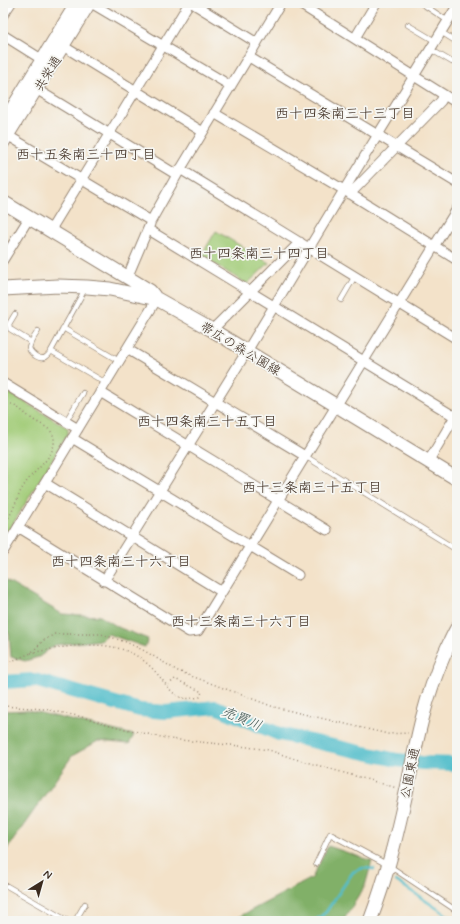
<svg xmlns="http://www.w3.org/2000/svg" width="460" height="924" font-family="Mynerve,'Klee One',sans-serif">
  <rect width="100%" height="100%" fill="#f6f6f2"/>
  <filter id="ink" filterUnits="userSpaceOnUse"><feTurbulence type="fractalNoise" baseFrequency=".025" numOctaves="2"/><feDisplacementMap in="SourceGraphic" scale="8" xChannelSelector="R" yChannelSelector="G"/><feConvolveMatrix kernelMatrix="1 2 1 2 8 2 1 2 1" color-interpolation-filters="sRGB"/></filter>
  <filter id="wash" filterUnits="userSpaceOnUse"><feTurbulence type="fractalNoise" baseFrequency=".012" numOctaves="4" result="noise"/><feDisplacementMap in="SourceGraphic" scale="16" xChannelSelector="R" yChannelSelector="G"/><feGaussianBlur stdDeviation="0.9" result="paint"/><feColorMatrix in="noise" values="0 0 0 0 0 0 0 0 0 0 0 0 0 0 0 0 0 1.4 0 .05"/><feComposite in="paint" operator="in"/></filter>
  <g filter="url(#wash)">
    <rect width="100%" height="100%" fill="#f3e2c9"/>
    <path fill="#a2cc78" stroke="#6e7b4b" d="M216,231L269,263L247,284L201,256Z
      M3,389L68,428V434L3,540Z"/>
    <path fill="#81b068" stroke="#5e6d43" d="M3,579L62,614L100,616L120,628L148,639L145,647L108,634L101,640L55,645L39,657L25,661L11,657L9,633L3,632Z
      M28,710L134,735L129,744L98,741L72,756L3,855V711Z
      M328,846L372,861L365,886L343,921H231L312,878Z"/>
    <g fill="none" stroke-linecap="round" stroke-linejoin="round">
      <path stroke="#52becb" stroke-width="2.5" d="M396,881L456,921
        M315,921L326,912L353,872L363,868L374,869"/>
      <path stroke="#52becb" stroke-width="14" d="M3,682L34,680L140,710L166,712L216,707L279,734L397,760L422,763L457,764"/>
    </g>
  </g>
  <g filter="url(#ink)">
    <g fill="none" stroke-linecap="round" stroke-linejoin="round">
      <defs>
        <path id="lane" d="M421,3L448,21
          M408,25L435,41
          M441,32L457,42
          M430,49L452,62
          M341,300L355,276
          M15,314L9,324L10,329L31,342
          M63,328L119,361
          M38,331L31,342L29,348C31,354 40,361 46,357C49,355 50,353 51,351L85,289
          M51,351L106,383
          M66,421L83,393
          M305,456L457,550
          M316,864L330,834L388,865L457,911
          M7,886L68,921
          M75,921L85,904"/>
        <path id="street" d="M91,3L231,86
          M192,3L257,43
          M298,3L457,103
          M3,15L11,3
          M3,35L46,62
          M355,38L376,3
          M63,46L203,132
          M249,57L457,183
          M36,89L177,175
          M214,113L344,190L457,260
          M7,135L151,221L177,175L281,3
          M180,169L457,339
          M350,194L441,101L444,95
          M149,230L457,418
          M50,231L189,3
          M3,260L29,218
          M127,278L150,224
          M212,330L300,242
          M127,349L305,456
          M3,383L78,429
          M100,392L327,530
          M72,438L298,575
          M428,462L457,413
          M45,483L222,592
          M18,527L189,632L198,631L457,209
          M3,552L157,299
          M104,581L247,351L344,190L457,6"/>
        <path id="secondary" d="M3,124L77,3
          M3,142L89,3
          M3,202L150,291L154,296
          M3,289L58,286L87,287L110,289L157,299L212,330L457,479
          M370,921C387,877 398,830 408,784C417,738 425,698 444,655C448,646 452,637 457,628"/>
      </defs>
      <use href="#lane" stroke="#978674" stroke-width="6"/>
      <use href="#street" stroke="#978674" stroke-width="11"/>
      <use href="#secondary" stroke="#978674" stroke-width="15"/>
      <path stroke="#978674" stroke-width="1.5" stroke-dasharray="1 3" stroke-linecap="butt" d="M3,404C18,404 21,411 32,419C39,424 53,428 54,439C56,457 33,471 25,484C19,492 17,501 13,509C10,516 6,522 3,528
        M31,653C67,646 113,636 144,661C153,668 160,677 167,686C177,699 184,700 200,697L202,692L175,679L167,686
        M3,663H7L31,653L44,640L55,634H101L126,642L143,650L178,671L274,707L388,734L408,733
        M3,706L44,709L78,716L121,728L170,739L240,746L269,750L292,758L397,788"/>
      <use href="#lane" stroke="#fff" stroke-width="4.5"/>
      <use href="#street" stroke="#fff" stroke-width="9"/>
      <use href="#secondary" stroke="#fff" stroke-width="13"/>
    </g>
  </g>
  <g text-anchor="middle" stroke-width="3.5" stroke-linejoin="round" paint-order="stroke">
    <g font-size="13" fill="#3b2a1e" stroke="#f6f6f2">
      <text transform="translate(47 73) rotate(-58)" y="5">共栄通</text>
      <text transform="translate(241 348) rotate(31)" y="5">帯広の森公園線</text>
      <text transform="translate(409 773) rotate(-78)" y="5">公園東通</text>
    </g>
    <g font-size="14" fill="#3b2a1e" stroke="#f6f6f2">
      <text x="345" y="118">西十四条南三十三丁目</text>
      <text x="86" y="159">西十五条南三十四丁目</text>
      <text x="259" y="258">西十四条南三十四丁目</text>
      <text x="207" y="426">西十四条南三十五丁目</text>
      <text x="312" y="492">西十三条南三十五丁目</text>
      <text x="121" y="566">西十四条南三十六丁目</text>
      <text x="241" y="626">西十三条南三十六丁目</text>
    </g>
    <g font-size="14" font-style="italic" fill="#425652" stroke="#f6f6f2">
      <text transform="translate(242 718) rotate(23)" y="5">売買川</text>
    </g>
  </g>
  <rect width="460" height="924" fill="none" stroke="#f6f6f2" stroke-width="16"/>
  <g transform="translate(42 882) rotate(37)" stroke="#f6f6f2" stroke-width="3" paint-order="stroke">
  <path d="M0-3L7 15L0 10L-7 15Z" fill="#3b2a1e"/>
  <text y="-6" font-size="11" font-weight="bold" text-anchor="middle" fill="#3b2a1e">N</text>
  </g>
</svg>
